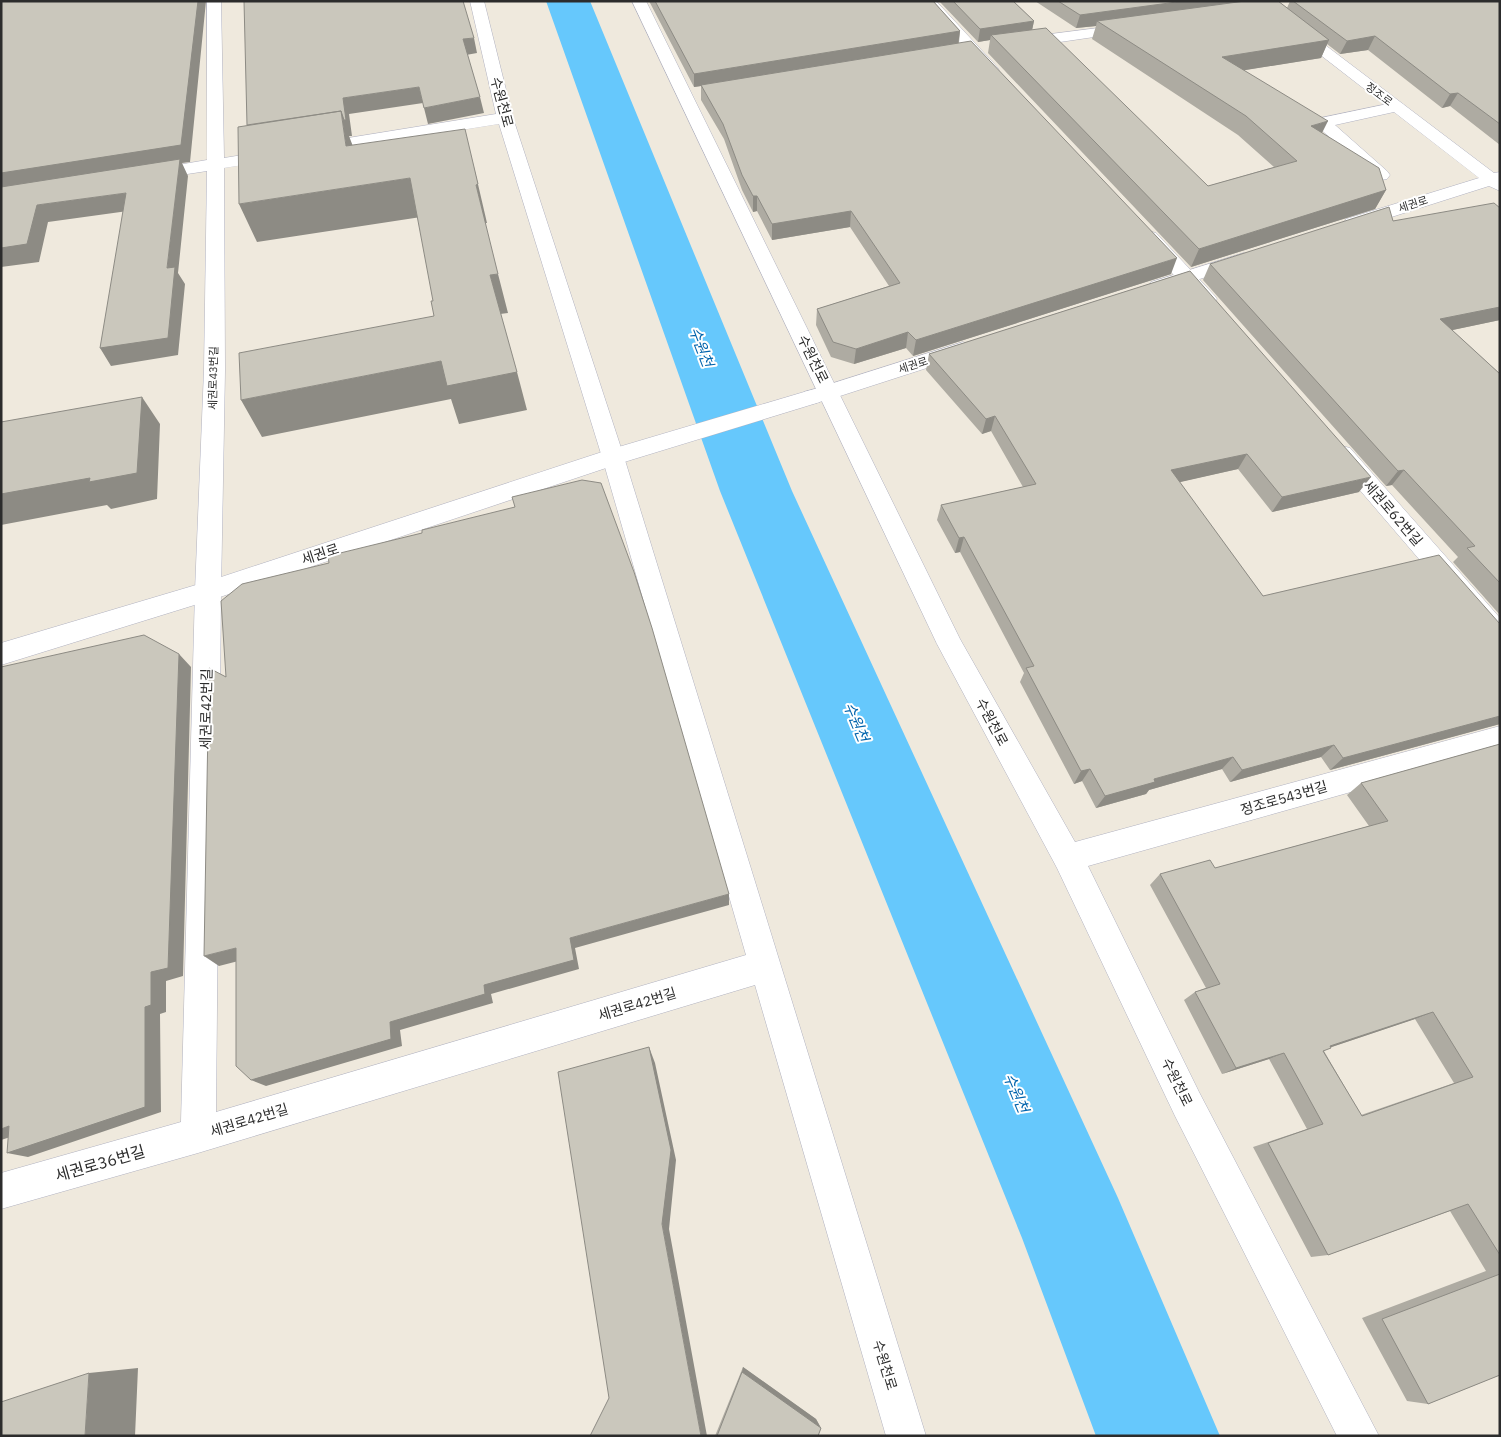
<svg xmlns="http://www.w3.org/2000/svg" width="1501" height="1437" font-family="'IBM Plex Sans','Noto Sans KR',sans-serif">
  <rect width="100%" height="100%" fill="#efe9dd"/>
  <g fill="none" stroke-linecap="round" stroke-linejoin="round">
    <path fill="#66c8fc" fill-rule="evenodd" d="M546,1H590L792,491L1118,1198L1220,1436H1096L1022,1238L720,491Z"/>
    <defs>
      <path id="service" d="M1397,102L1403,104L1405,107L1403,110L1335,125L1387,171L1390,175L1387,179L1381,180L1375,179L1314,123L1316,119Z"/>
      <path id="minor" d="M207,1H221L224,158L496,114L470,1H484L513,118L624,457L926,1436H886L755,985L198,1153L1,1209V1173L181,1122L195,591L204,370L207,171L148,180L142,179L139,175L142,171L148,170L207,160ZM499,124L602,457L746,955L216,1112L221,591L225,370L224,168Z
        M632,1H646L960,639L1075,842L1500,726V750L1088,866L1199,1092L1379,1436H1337L1175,1116L1057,868L937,644Z
        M921,1H936L997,67L999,70L997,73H985Z
        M1130,24L1135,25L1137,28L1135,31L1019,48L1014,46L1011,43L1014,40L1019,38Z
        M1149,231L1156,233L1214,295L1217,299L1214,303L1207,305L1200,303L1142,241L1140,237L1142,233Z
        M1342,446L1350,448L1500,618V646L1491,643L1334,460L1331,454L1334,448Z"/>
      <path id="tertiary" d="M1251,1H1267L1494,173L1500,172V191L1489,186L1360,227L1353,229L1346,227L1344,223L1346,219L1479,178Z
        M1244,253L1251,255L1254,259L1251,263L1158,292L1151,290L1148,286L1151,282Z
        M963,342L970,344L973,349L970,354L837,397L829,399L823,397L820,402L621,463L217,598L1,665V643L206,582L605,451L804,392L812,390L818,392L821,387Z"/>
      <path id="secondary" d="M829,385L837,387L840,392L837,397L812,404L804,402L801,397L804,392Z"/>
    </defs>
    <use href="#service" stroke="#b1b2c1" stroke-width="1"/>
    <use href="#minor" stroke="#b1b2c1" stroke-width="1"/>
    <use href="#tertiary" stroke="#b1b2c1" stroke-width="1"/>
    <use href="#secondary" stroke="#b1b2c1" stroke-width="1"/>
    <use href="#service" fill="#fff" fill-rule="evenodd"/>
    <use href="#minor" fill="#fff" fill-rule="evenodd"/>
    <use href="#tertiary" fill="#fff" fill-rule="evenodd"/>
    <use href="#secondary" fill="#fff" fill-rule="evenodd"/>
  </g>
  <path fill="#aeaba2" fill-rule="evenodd" d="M649,1H933L960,31L959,43L1171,274L913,356L906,348L854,364L831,357L816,325L817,309L889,286L850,227L772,240L757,211L753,212L742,190L724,139L701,100V86L694,87Z
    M939,1H1013L1034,21L1032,30L1208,186L1274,167L1238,135L1092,39L1096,26L1076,28L1035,1H1278L1287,8L1290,1H1500V145L1450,106L1442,108L1368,50L1340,54L1327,44L1321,58L1244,70L1322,133L1386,190L1375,209L1191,267L988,53L990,40L978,42Z
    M1500,208V320L1452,330L1500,374V615L1453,562L1458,557L1392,485L1386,486L1203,280L1210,264L1393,221Z
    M1190,271L1359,492L1272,512L1238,469L1179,482L1263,596L1500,624V724L1330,770L1321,757L1230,782L1222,769L1149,790L1146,794L1096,808L1082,781L1074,784L1020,682L1024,673L960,552L955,553L937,520L941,505L1023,487L991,431L982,434L926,370L929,354Z
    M1500,744V1375L1428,1404L1407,1401L1362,1318L1486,1271L1450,1211L1328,1255L1311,1257L1253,1147L1307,1129L1269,1059L1222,1074L1184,1000L1195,992L1206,988L1150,885L1160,874L1215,868L1369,826L1347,795L1361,783ZM1415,1019L1454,1083L1361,1115L1324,1051L1331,1047Z
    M743,1367L816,1419L821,1428L818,1436H715Z"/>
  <path fill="#8d8b84" d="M198,1H206L190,162L182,163L188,176L178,273L185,284L178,355L111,366L100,348L167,268L179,164L1,192V173Z
    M1184,1H1254L1097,21L1096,26L1076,28L1080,15Z
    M1034,21L1031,35H991L990,40L978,42L980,29Z
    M960,31L958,45L701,85V86L694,87V74Z
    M1375,36L1368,50L1340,54L1347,41Z
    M474,38L477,53L466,55L463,39Z
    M1329,40L1321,58L1215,75L1222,57Z
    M419,87L423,103L349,114L352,136H349L354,149L346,146L341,111L343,98Z
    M1458,93L1450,106L1442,108L1450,94Z
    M480,97L484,113L428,124L424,108Z
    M1328,121L1319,139L1311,126Z
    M474,167L487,223H485L476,185Z
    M410,178L421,217L257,242L239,204Z
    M1386,190L1375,209L1191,267L1199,249Z
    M126,193L135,210L48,222L39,262L1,267V248L37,205Z
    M753,196H757V211L753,212Z
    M851,211L850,227L772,240V224Z
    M1177,258L1171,274L913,356L916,340Z
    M498,274L508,313L500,314L490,275Z
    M1500,307V320L1429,335L1440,319Z
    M908,332L906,348L854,364L856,349Z
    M441,361L517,372L527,410L459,424L451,399L262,437L241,400Z
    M142,397L160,424L157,499L111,509L107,505L1,525V494Z
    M995,416L991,431L982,434L986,419Z
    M1247,454L1238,469L1163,486L1171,470Z
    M1404,470L1392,485L1386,486L1398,471Z
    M1371,477L1359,492L1272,512L1282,497Z
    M964,537L960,552L955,553L959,538Z
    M179,654L191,667L183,976L166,981V1012L160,1014L161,1112L28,1157L7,1153L145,1007L151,972Z
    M1500,716V724L1330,770L1343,758Z
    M1334,745L1321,757L1230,782L1242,770Z
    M1233,757L1222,769L1149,790L1146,794L1096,808L1105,796L1154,779Z
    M1090,769L1082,781L1074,784L1081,771Z
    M729,894V905L575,948L579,969L491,994L493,1003L400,1030L402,1046L266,1086L251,1080L390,1022L484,985L570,938Z
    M236,948L250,958L219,966L204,956Z
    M1433,1012L1415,1019L1314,1053L1330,1046Z
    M649,1047L655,1063L676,1160L669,1229L707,1436H701L662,1224Z
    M1284,1053L1269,1059L1222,1074L1236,1068Z
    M9,1126L29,1131L1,1140V1129Z
    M743,1367L816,1419L821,1428L742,1372Z
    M138,1368L135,1436H85L89,1373Z"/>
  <path fill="#cac7bc" stroke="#8d8b84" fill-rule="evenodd" d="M1,1H198L181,145L1,173Z
    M244,1H463L474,38L463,39L480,97L424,108L419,87L343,98L346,120H344L341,111L247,125Z
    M655,1H933L960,31L694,74Z
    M953,1H1013L1034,21L980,29Z
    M1058,1H1184L1080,15Z
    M1245,1H1278L1329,40L1222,57L1328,121L1311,126L1379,168L1386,190L1199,249L991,35L1046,28L1208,186L1297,161L1246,116L1097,21Z
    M1293,1H1500V124L1458,93L1450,94L1375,36L1347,41Z
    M971,41L1177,258L916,340L908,332L856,349L833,342L817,309L900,283L851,211L772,224L757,196H753L742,175L723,124L701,85Z
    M341,111L346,146L465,129L478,184L476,185L498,274L490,275L517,372L447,386L441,361L241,400L239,353L434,316L431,301H433L410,178L239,204L238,127Z
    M180,159L167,268L175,267L168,338L100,348L126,193L37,205L27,244L1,248V187Z
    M1494,203L1500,208V307L1440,319L1500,374V583L1467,548L1475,546L1404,470L1398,471L1210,264L1389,207L1393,221Z
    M1190,271L1371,477L1282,497L1247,454L1171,470L1263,596L1439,555L1500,624V716L1343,758L1334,745L1242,770L1233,757L1154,779L1155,782L1105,796L1090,769L1081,771L1026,668L1034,666L964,537L959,538L941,505L1036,484L995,416L986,419L929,354Z
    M142,397L137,473L89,482L90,478L1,494V422Z
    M582,480L601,483L634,572L652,628L729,894L570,938L574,960L484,985L485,994L390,1022L391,1039L251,1080L236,1066V948L204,956L209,668L226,677L221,601L242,584L329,563L328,556L422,533V530L515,507L512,497Z
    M144,635L179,654L168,968L151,972V1005L145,1007V1107L7,1153L9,1126L1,1129V667Z
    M1500,744V1255L1468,1204L1328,1255L1268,1143L1323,1124L1284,1053L1236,1068L1195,992L1220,984L1160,874L1210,860L1215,868L1388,821L1361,783ZM1433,1012L1473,1077L1362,1116L1323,1051L1331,1048L1330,1046Z
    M649,1047L671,1150L662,1224L701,1436H590L609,1398L558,1072Z
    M1500,1274V1375L1428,1404L1382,1319Z
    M742,1372L821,1428L818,1436H717Z
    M89,1373L85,1436H1V1402Z"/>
  <g text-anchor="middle" stroke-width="4" stroke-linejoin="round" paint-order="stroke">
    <g font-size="11" fill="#2c2c2c" stroke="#fff">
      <text transform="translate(1379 94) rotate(37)" y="4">정조로</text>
      <text transform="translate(1413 204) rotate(-18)" y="4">세권로</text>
      <text transform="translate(913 365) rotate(-18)" y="4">세권로</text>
      <text transform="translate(213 378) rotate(-89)" y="4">세권로43번길</text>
    </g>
    <g font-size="14" fill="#2c2c2c" stroke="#fff">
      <text transform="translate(502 102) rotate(75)" y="5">수원천로</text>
      <text transform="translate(813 359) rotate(64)" y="5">수원천로</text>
      <text transform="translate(1393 513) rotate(49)" y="5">세권로62번길</text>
      <text transform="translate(320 554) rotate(-18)" y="5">세권로</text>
      <text transform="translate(206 709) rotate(-89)" y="5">세권로42번길</text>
      <text transform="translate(992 722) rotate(62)" y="5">수원천로</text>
      <text transform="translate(1284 798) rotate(-16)" y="5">정조로543번길</text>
      <text transform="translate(637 1004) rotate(-17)" y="5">세권로42번길</text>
      <text transform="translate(1177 1082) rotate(64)" y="5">수원천로</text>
      <text transform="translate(249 1120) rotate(-17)" y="5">세권로42번길</text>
      <text transform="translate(885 1365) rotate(73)" y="5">수원천로</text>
    </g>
    <g font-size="15" font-style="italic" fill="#0063ac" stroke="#fff">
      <text transform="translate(701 347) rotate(69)" y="5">수원천</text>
      <text transform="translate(856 722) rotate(67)" y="5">수원천</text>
      <text transform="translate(1016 1093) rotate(67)" y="5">수원천</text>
    </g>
    <g font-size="16" fill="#2c2c2c" stroke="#fff">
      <text transform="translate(100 1163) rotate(-16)" y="6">세권로36번길</text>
    </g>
  </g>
  <rect width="1501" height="1437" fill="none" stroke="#2c2c2c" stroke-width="5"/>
</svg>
